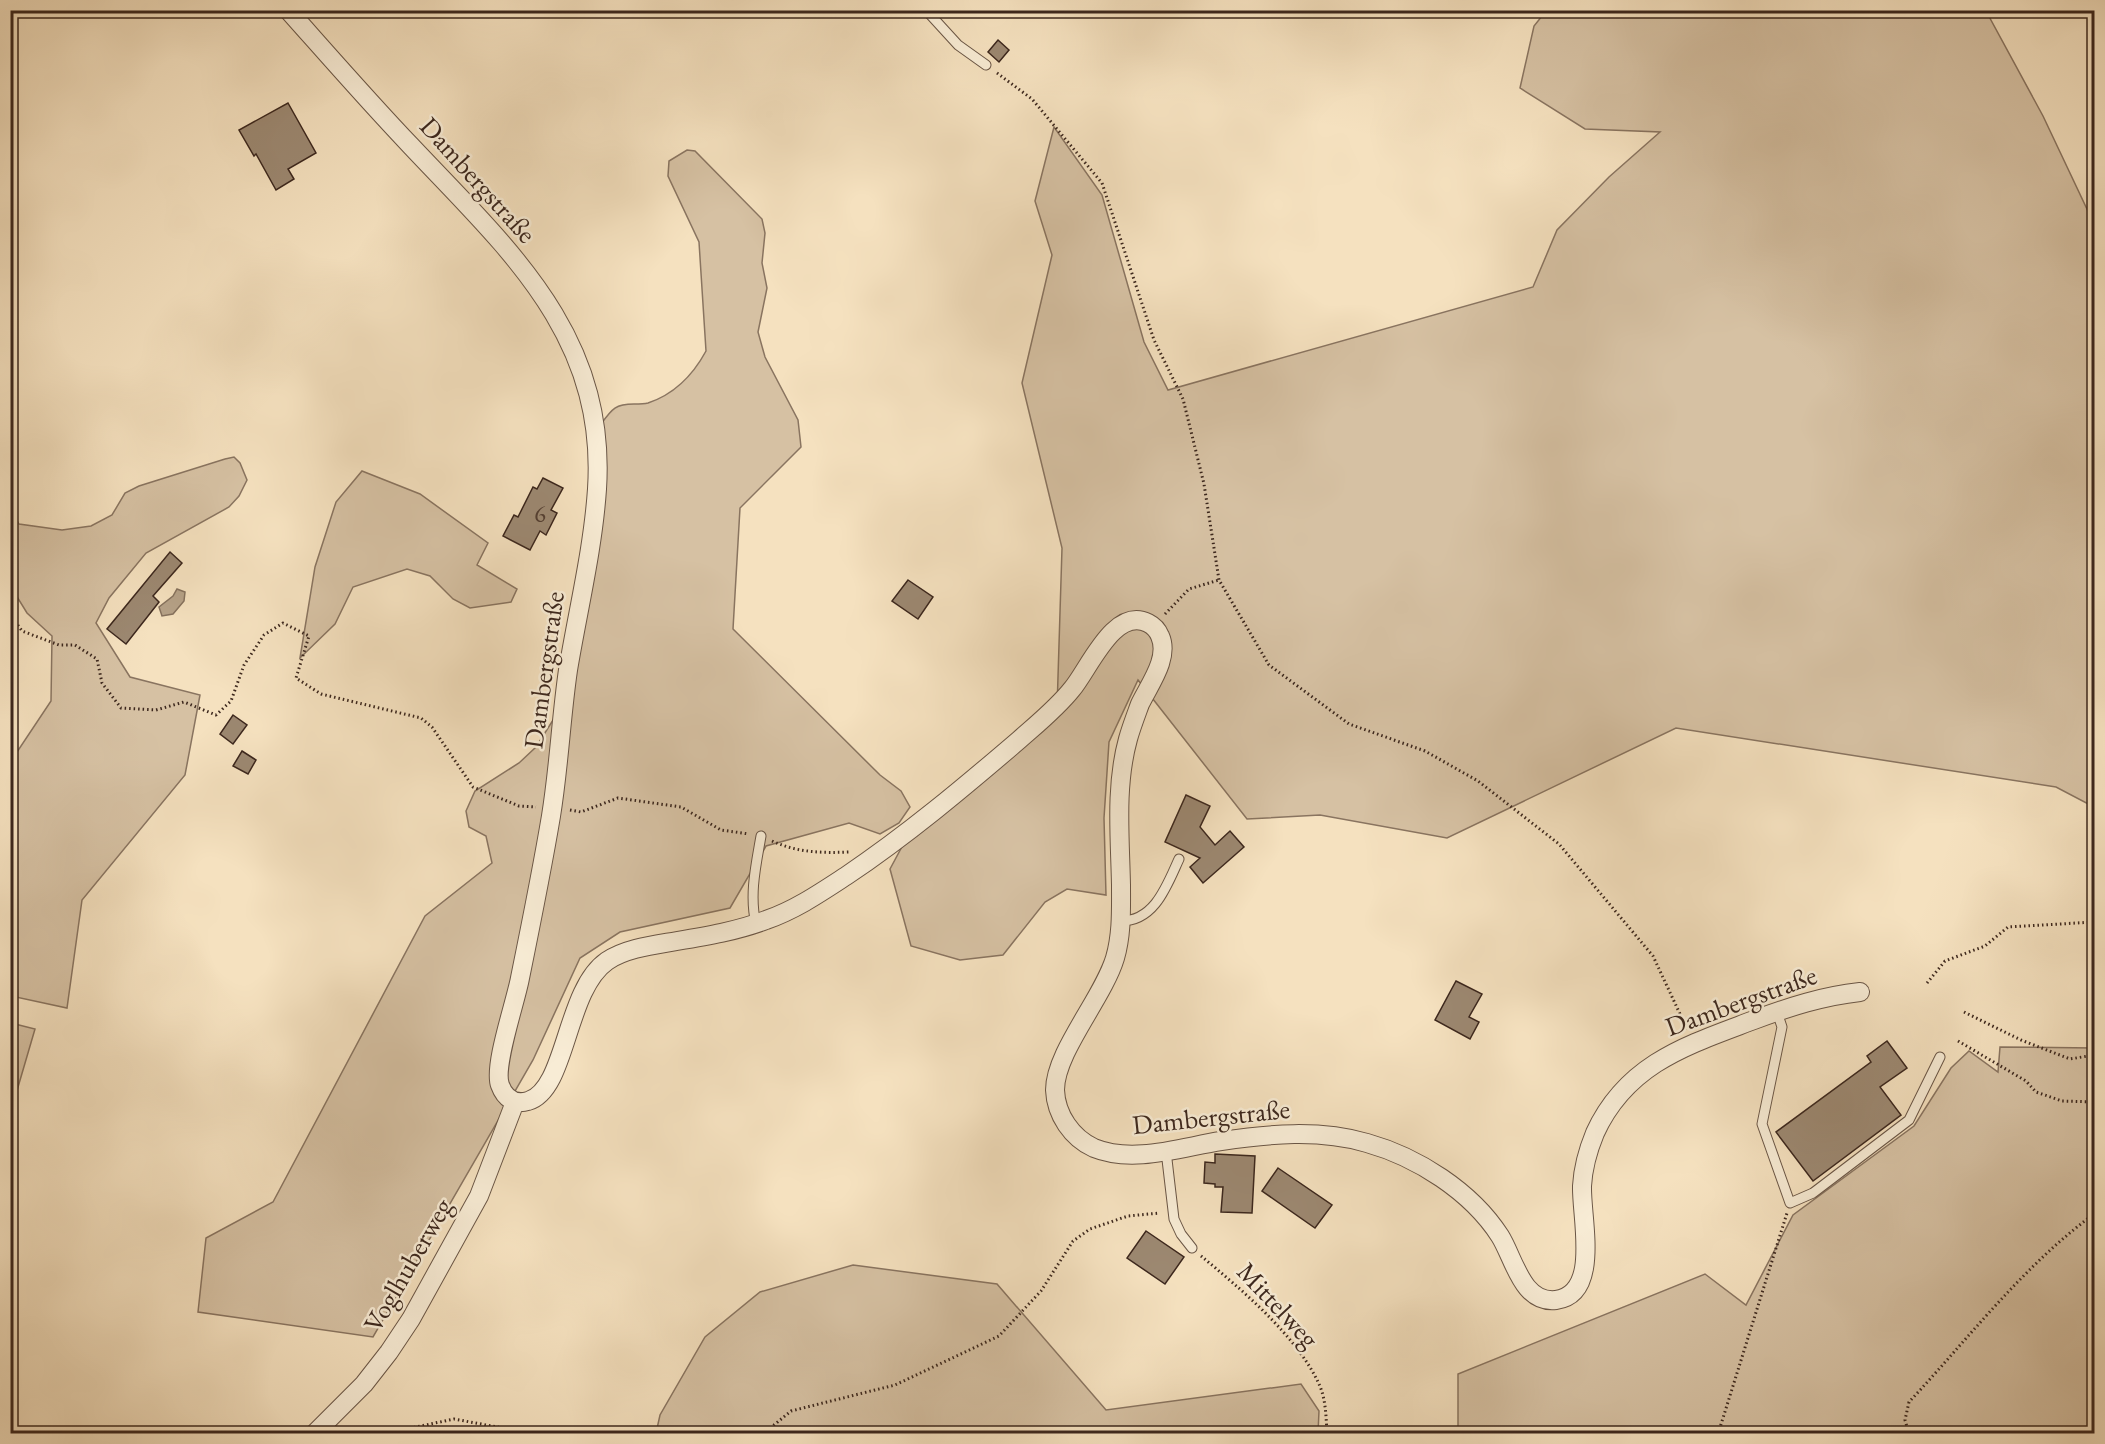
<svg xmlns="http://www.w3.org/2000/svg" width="2105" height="1444" font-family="'EB Garamond',serif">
  <rect width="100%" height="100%" fill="#f5e1bf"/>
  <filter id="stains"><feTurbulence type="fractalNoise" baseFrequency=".00333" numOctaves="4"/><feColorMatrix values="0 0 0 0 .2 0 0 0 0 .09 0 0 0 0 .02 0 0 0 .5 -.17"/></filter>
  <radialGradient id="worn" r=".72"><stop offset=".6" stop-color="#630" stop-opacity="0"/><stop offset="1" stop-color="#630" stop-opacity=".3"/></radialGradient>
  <path fill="#d6c1a3" stroke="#897460" stroke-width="1.5" d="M1546,11H1986L2043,116L2094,224V807L2056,787L1676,728L1447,838L1320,815L1247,819L1138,680L1109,742L1104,818L1106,895L1067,889L1045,902L1003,955L960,960L911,946L890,869L904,843L1057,709L1062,548L1022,383L1052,255L1035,201L1054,127L1102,195L1144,342L1168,390L1533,287L1557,230L1609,177L1660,132L1585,129L1520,88L1534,26Z
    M687,150L695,151L762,219L765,233L762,263L767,288L758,332L765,357L798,420L801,447L740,508L733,629L880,775L901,791L910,807L899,823L880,834L849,823L766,846L730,908L620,932L580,958L533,1060L373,1337L198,1312L206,1238L273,1202L425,916L492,863L486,836L469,827L466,811L475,791L519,763L536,747L555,717L601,424C612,409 615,404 634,404C639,404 644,404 648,403C675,394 693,375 706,351L699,242L668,176L669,161Z
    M234,457L240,463L247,480L239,496L229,507L146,553L109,598L96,623L130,677L200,695L185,775L82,900L67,1008L11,996V761L51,701L52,636L27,613L11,587V510L19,524L62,530L91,526L112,515L125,493L139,486L225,459Z
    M362,471L420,494L488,543L477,565L517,589L511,602L470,608L453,599L430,576L407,569L353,587L335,624L300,658L315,567L336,502Z
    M11,1023L35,1029L11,1111L10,1023Z
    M2000,1047L2094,1048V1433H1458V1374L1705,1274L1746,1305L1793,1215L1914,1126L1951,1068L1969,1051L1998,1072Z
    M853,1265L997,1284L1106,1410L1301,1384L1319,1411L1318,1433H656L660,1415L705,1337L760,1292Z"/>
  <path fill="#b6a288" stroke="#85715d" stroke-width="1.5" d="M177,589L185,592L184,601L173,614L162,616L159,607L173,596Z"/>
  <path fill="#9c8871" stroke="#3c271d" stroke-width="1.5" d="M998,40L1009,50L999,62L988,52Z
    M288,103L316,153L288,169L294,179L276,190L256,154L254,156L239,130Z
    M543,478L563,488L551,510L557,513L546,535L540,531L530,550L503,536L514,515L518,517L533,487L537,489Z
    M170,552L182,563L153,596L159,602L126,644L107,629Z
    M908,580L933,597L918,619L892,601Z
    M233,715L247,725L233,744L220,734Z
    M242,751L256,760L248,774L233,766Z
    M1186,795L1210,806L1200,827L1215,845L1230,831L1244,847L1203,883L1190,867L1200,858L1165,842Z
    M1456,981L1482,994L1469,1017L1479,1022L1470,1039L1435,1020Z
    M1887,1041L1907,1068L1880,1087L1901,1115L1813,1181L1776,1132L1871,1062L1867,1056Z
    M1215,1154L1255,1156L1252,1213L1221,1212L1223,1187H1215V1184L1204,1183L1205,1162L1215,1163Z
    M1278,1168L1332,1205L1315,1228L1262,1191Z
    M1146,1231L1184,1257L1165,1284L1127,1258Z"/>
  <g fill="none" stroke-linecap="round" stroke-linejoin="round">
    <defs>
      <path id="lane" d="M926,10L958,45L986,65
        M1121,921C1155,921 1167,885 1179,859
        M756,924C749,895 756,865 761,836
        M1777,1012L1782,1027L1762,1124L1790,1203L1813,1193L1909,1120L1940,1057
        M1166,1151L1174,1219L1181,1234L1192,1248"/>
      <path id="street" d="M288,10C329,56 369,102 411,146C508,249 607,335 597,489C593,549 578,610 568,670C561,718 559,767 551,816C542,870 531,924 520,978C516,1001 493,1066 500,1085C505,1099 515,1105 528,1101C567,1090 565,990 607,961C626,948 654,945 677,941C707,936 737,931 766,920C795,910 820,893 846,876C907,835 963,788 1019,740C1037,724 1057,708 1072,689C1089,669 1114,606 1148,623C1154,626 1158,631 1160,636C1170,658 1149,685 1140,704C1136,715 1131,728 1128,739C1115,786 1120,836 1121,885C1121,909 1122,934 1115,958C1103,998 1055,1052 1055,1090C1056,1115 1072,1138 1094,1148C1133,1164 1182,1147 1221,1141C1269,1134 1319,1129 1367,1143C1417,1157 1471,1191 1500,1236C1514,1258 1522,1304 1556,1300C1601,1294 1581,1218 1582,1186C1583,1168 1588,1150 1595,1133C1627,1063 1688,1045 1754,1020C1789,1007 1823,996 1860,992
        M314,1434L364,1384L389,1352L411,1319L479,1196L515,1102"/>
    </defs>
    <use href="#lane" stroke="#6a5646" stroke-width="11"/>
    <use href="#street" stroke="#6a5646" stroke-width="20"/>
    <path stroke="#3c271d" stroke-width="3" stroke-dasharray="1.5 3" stroke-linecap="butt" d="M997,73L1032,99L1102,183L1154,340L1183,399L1204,484L1219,580L1269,665L1349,724L1425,751L1478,781L1559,844L1653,956L1687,1029
      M10,614L22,631L59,645H75L97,659L102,683L121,708L156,710L184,702L216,715L231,701L244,665L264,635L283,623L309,636L296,678L321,694L421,718L432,727L473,787L519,806L536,807
      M1165,614L1189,589L1219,580
      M570,810L581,812L618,798L681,807L721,830L749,834
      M772,841C798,853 823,853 850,852
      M1927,983L1945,961L1985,946L2008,927L2094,922
      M1964,1012L2021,1040L2070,1059L2094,1055
      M1958,1041L2026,1081L2036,1092L2062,1101L2094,1102
      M1201,1256C1241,1289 1297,1336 1319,1384C1326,1399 1326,1417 1327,1434
      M383,1434L454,1419L535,1434
      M763,1434L791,1411L895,1385L999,1336L1041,1291L1073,1241L1090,1229L1128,1216L1160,1213
      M1718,1434L1787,1213
      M1909,1434L1905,1420L1909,1402C1969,1338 2023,1266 2094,1214"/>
    <use href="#lane" stroke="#f8ecd5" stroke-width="9"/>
    <use href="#street" stroke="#f8ecd5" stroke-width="18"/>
  </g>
  <g text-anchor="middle" stroke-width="5" stroke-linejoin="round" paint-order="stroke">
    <g font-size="24" fill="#543f32">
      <text x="540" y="522">6</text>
    </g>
    <g font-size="27" fill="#3c271d" stroke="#f8ecd5">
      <text transform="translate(478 180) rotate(48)" y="9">Dambergstraße</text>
      <text transform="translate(544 670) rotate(-82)" y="9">Dambergstraße</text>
      <text transform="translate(1741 1001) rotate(-20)" y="9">Dambergstraße</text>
      <text transform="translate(1211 1117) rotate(-6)" y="9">Dambergstraße</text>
      <text transform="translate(408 1265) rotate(-60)" y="9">Voglhuberweg</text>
      <text transform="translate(1278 1305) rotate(47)" y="9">Mittelweg</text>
    </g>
  </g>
  <rect width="2105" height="1444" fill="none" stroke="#f5e1bf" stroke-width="36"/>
  <rect x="12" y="12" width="2081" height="1420" fill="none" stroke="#3c271d" stroke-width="3"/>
  <rect x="18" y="18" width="2069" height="1408" fill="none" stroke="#3c271d" stroke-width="1.5"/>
  <rect width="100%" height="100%" filter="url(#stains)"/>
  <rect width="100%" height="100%" fill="url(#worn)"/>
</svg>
